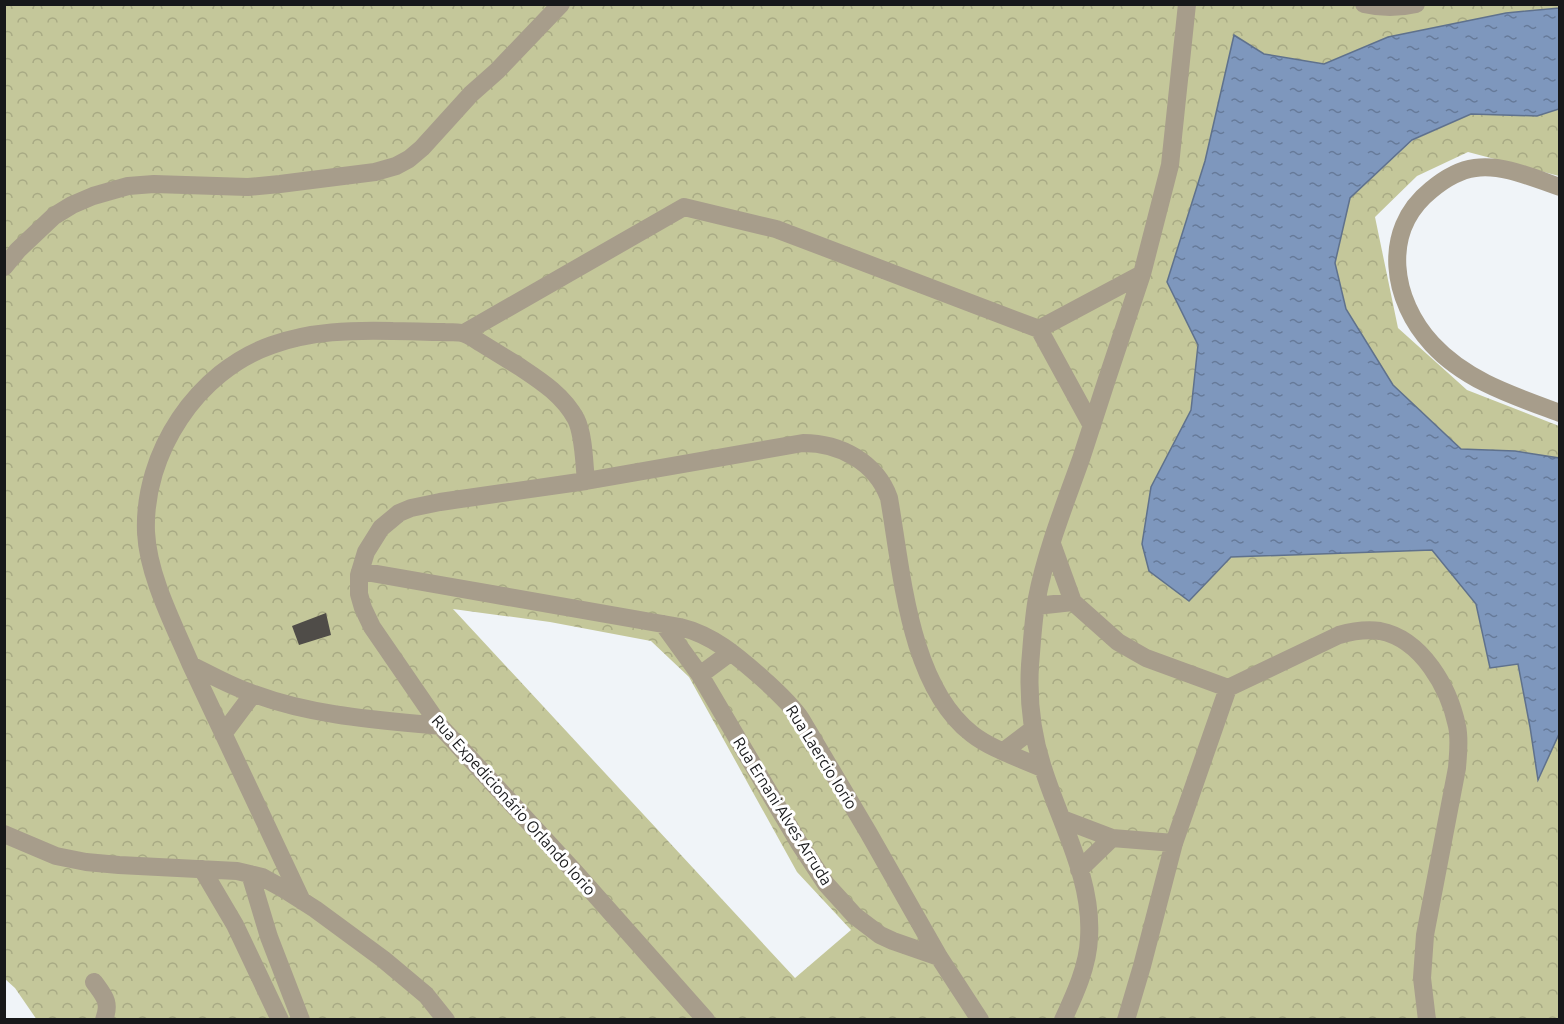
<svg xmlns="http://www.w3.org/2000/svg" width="1564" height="1024" font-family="Ubuntu,sans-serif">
  <defs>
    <pattern id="forest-crowns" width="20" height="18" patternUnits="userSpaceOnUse" patternTransform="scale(1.5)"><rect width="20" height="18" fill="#c4c79a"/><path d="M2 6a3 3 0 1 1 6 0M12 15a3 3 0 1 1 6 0" fill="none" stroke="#a8aa84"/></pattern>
    <pattern id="water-ripples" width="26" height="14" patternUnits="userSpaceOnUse" patternTransform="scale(1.5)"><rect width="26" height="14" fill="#7e97bd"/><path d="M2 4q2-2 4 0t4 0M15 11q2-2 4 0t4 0" fill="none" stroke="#667a99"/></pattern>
  </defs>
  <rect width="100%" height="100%" fill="#f0f4f8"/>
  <path fill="url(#forest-crowns)" fill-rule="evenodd" d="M5,5H1559V8L1506,13L1388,37L1324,64L1264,54L1234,35L1205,161L1167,282L1198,345L1191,410L1151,487L1189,601L1231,557L1432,549L1476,604L1490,668L1518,663L1530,727L1538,778L1559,734V1019L37,1020L15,988L5,979ZM453,609L550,622L651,641L689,677L797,872L851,930L795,978Z
    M1559,109V176L1468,152L1417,176L1375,217L1398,328L1467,390L1559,426V458L1515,451L1461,449L1393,385L1346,309L1335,263L1350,198L1413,140L1471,114L1537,116Z"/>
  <path fill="url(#water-ripples)" stroke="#5f718c" stroke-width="1.5" d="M1559,8V109L1537,116L1471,114L1412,140L1350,198L1335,263L1346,309L1393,385L1461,449L1515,451L1559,458V734L1538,780L1530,727L1518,664L1490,668L1476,604L1432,550L1231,557L1189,601L1149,571L1142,544L1151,487L1191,410L1198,345L1167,282L1205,161L1234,35L1264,54L1324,64L1388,37L1506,13Z"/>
  <path fill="#4f4c48" d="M326,613L331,635L299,645L292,626Z"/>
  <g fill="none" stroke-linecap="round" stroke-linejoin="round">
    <path stroke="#a79d8b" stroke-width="18" d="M1364,4C1381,8 1399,8 1416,4
      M1560,187C1533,178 1503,164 1475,168C1459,170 1443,180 1431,190C1380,231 1392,301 1432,344C1466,381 1514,396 1560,413
      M4,267L18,250L54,216L72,205L93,196L128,186L154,184L248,187L280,184L375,172L396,166L409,159L422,148L471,94L497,71L561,4
      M1142,274L1170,165L1187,4
      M464,333L684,207L776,229L1039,329
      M586,481L803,443C840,443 876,462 889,498C902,572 909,685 972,734C991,749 1020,758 1042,768
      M1052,544L1073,602L1118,642L1146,658L1228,688
      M360,571L680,627C713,635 737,656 762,678C776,691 790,703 801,719L868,832L939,957L980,1020
      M1036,606L1073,602
      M663,624L700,675L799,843L826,884L855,916L880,935L893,941L939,957
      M191,665C174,625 148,576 146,532C143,453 197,371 272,345C311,331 352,330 393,331C410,331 426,332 443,332C450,333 459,331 465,334C471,336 476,340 481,343C494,351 507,359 520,367C541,381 563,395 576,419C584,435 584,463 586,481L440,502L411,508L399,513L381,528L366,552L359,575V594L363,608L372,627L440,726L574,871L706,1020
      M700,675L731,652
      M223,734L253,694
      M1004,751L1033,729
      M1062,819L1112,838L1079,870
      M4,834L56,856L86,862L119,865L237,871L262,877L282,888L315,909L383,959L426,995L446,1020
      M1112,838L1174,843L1142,966L1126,1020
      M1174,843L1228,688L1339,635C1353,631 1365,629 1380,631C1422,639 1449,688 1457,726C1460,740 1458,754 1457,768L1425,935L1422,978L1427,1020
      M202,869L235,925L280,1020
      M250,874L269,937L301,1020
      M302,901L191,665C211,675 232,687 254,694C313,716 378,720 440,726
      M94,982C104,996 111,1002 104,1020
      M1063,1020C1075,994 1088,966 1089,938C1093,879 1060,823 1043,768C1032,735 1028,700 1030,665C1032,643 1033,620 1037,598C1046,551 1065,504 1081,459C1101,397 1121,336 1142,274L1039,329L1092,426"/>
  </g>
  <g text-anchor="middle" stroke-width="6" stroke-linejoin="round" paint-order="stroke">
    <g font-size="16" fill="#17181a" stroke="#fff">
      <text transform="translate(822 757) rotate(58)" y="6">Rua Laercio Iorio</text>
      <text transform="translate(514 805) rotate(48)" y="6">Rua Expedicionário Orlando Iorio</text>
      <text transform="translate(783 811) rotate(58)" y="6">Rua Ernani Alves Arruda</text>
    </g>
  </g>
  <rect width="1564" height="1024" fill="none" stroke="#17181a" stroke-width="12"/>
</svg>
